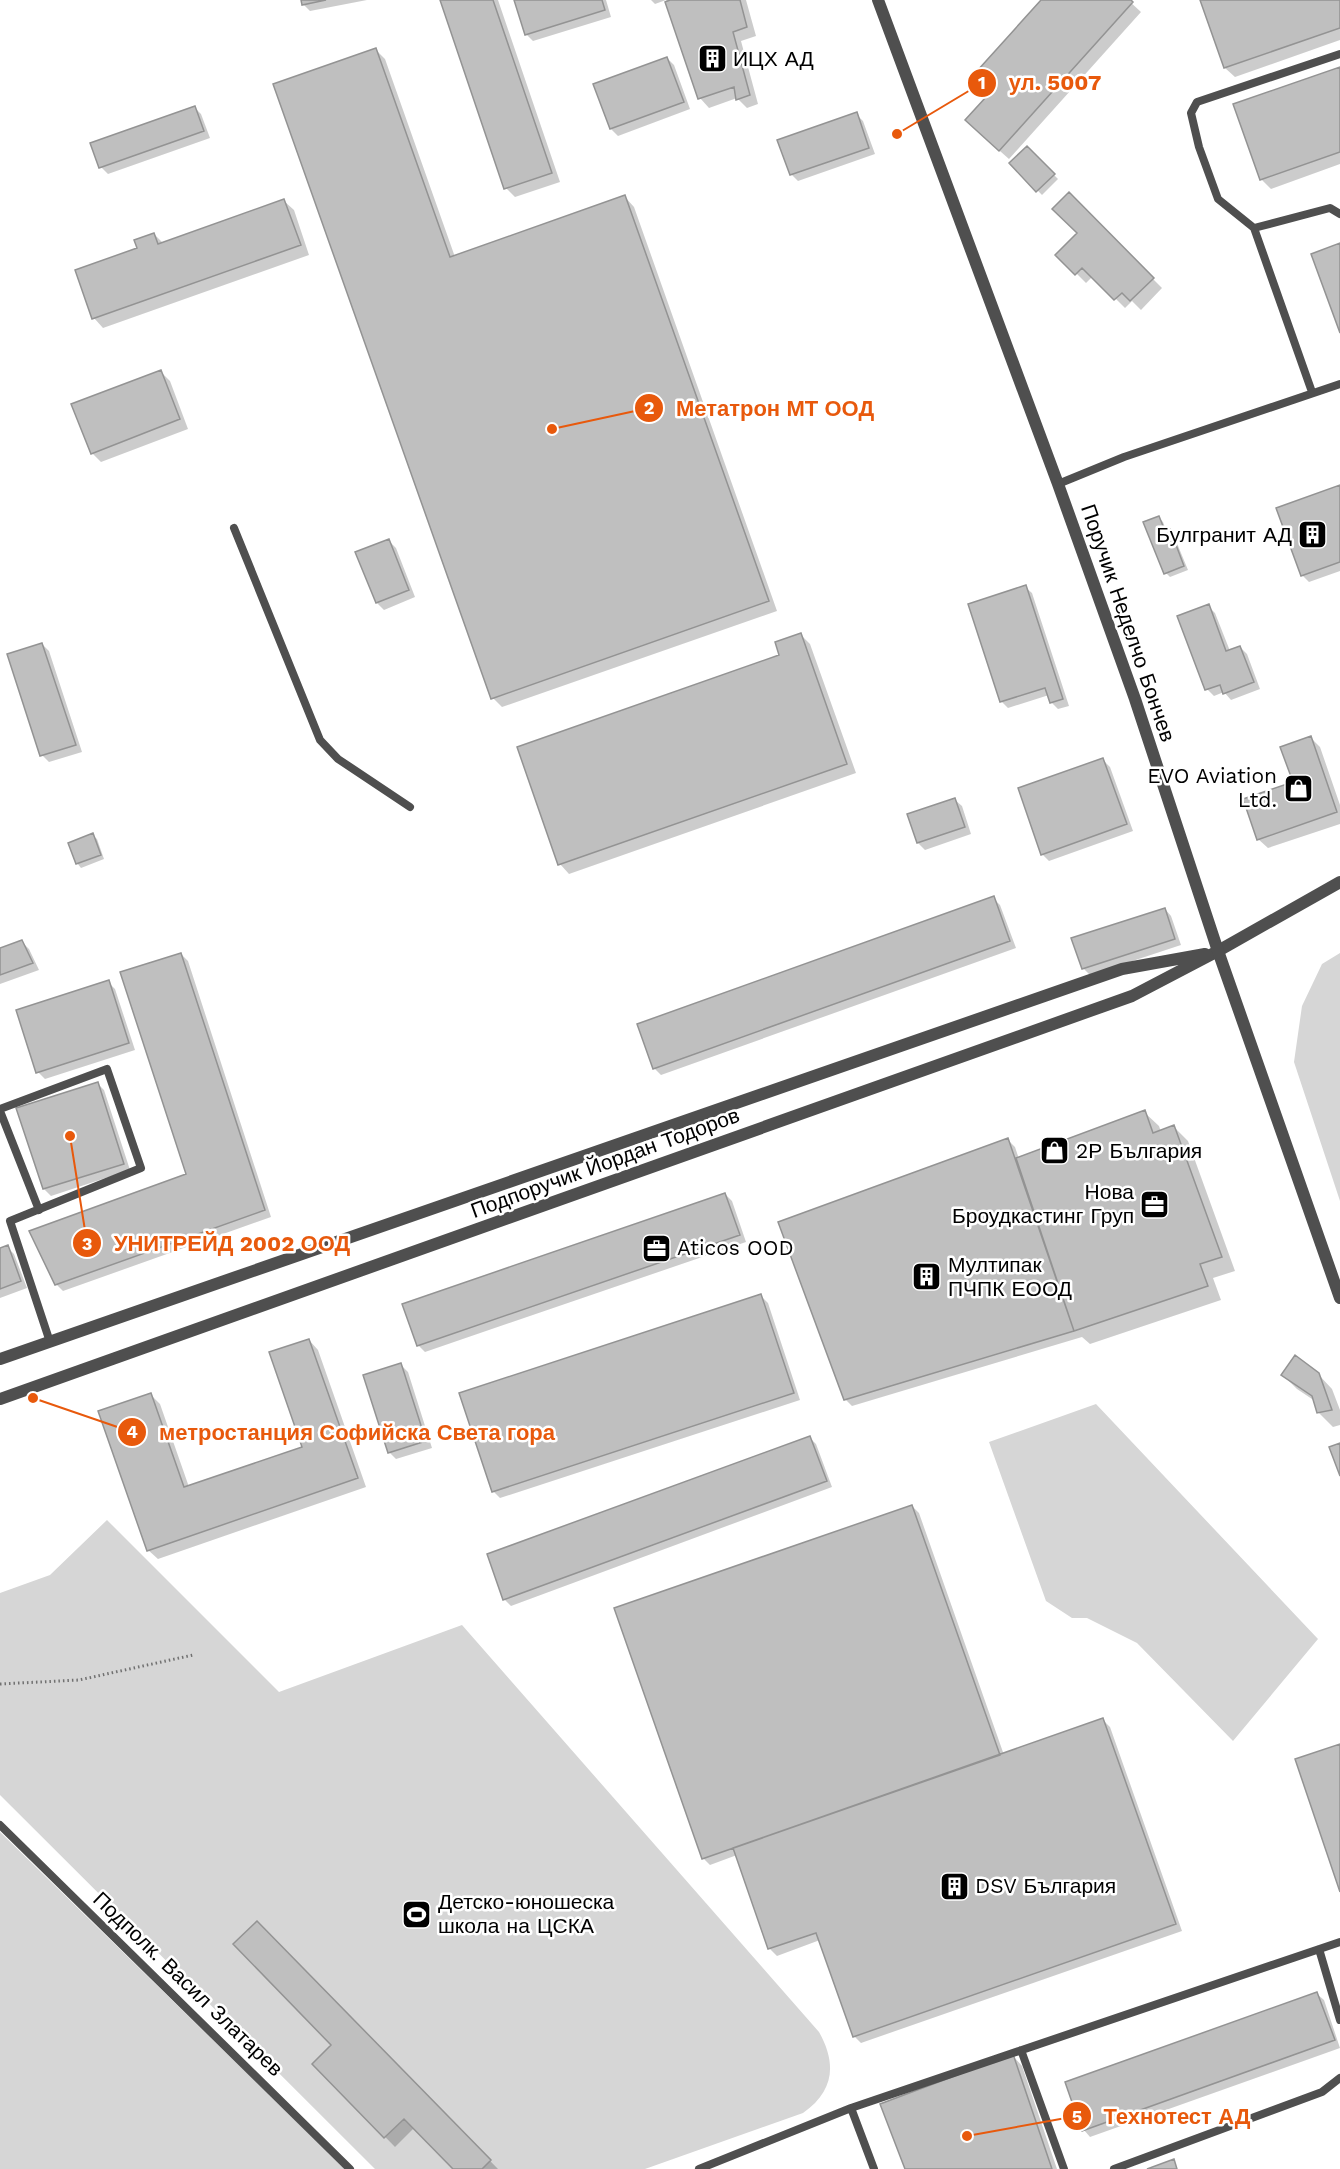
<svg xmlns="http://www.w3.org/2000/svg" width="1340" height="2169" font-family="'Work Sans',sans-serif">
  <rect width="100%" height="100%" fill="#fff"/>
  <path fill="#d6d6d6" d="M1340,953V1201L1294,1062L1302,1006L1322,964Z
    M1096,1404L1318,1639L1233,1741L1137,1643L1087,1618H1072L1046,1601L989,1442Z
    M107,1520L279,1692L462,1625L819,2032C837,2064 834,2091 803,2113L645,2169H375L0,1795V1593L50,1575Z
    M0,1832L307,2132L345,2169H0Z"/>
  <path fill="#0003" d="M302,0H367L310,11L303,4Z
    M441,0H498L560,182L515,197L506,188Z
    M517,0H606L611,17L533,41L526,34Z
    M651,0H746L756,36L741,41L758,104L747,108L737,98L709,108L700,98L666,0L655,4Z
    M1043,0H1128L1141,12L1009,159L976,130L988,97Z
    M1202,0H1340V40L1235,77L1225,68Z
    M376,50L385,59L455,257L625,197L634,207L777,611L502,707L493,698Z
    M667,58L674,65L690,109L618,136L611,129L595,85Z
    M1340,68V164L1271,189L1261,179Z
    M194,107L201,114L210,138L108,174L101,167Z
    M856,114L863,121L875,154L798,181L791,174Z
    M1027,148L1058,179L1042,195L1011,163Z
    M1069,195L1162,288L1141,310L1132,301L1125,308L1093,276L1086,283L1058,255L1079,233Z
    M284,201L294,210L309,255L103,328L94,318L139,249L154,234L163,243Z
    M161,372L170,381L188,429L101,462L92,453Z
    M1340,486V571L1309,582L1302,575Z
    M1159,518L1163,522L1167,532L1169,531L1174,536L1188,570L1170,577L1166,573Z
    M389,541L396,548L415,597L384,610L377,603Z
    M1025,587L1032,593L1069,706L1058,709L1051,702L1049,695L1008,708L1001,701Z
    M1208,606L1215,613L1230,651L1240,647L1247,654L1260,689L1231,700L1224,692L1214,696L1207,689Z
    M801,635L810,644L856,773L569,874L560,864L781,656Z
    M42,644L49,651L82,752L49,762L42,755Z
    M1311,738L1320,747L1340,805V824L1268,848L1258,839L1294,783Z
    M1103,760L1110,767L1133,831L1049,861L1042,854Z
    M955,800L962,806L971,834L925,850L918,843Z
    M92,835L97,839L104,859L81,868L77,863Z
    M993,898L1000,905L1016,948L661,1075L654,1068Z
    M1165,909L1171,916L1181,945L1090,975L1083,968Z
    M22,942L29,949L39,970L0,984V950Z
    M181,954L188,961L271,1217L63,1291L56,1284L188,1175Z
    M108,982L115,989L135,1050L45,1079L38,1072Z
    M97,1083L104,1090L130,1170L51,1196L44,1189Z
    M1144,1112L1159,1126L1161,1132L1174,1127L1188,1141L1235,1271L1213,1278L1221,1300L1090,1344L1082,1337L852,1406L845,1399L1008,1140L1015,1147L1019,1159Z
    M725,1194L732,1201L746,1242L425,1352L418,1345Z
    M7,1247L14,1254L27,1288L0,1298V1249Z
    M761,1296L768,1303L800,1400L500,1498L493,1491Z
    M309,1340L318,1350L366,1487L158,1559L148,1550L150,1394L160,1404L189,1487L304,1447Z
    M401,1365L408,1372L432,1448L396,1459L389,1452Z
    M1318,1374L1332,1389L1340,1410V1425L1333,1427L1318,1412L1315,1401L1297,1389L1283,1375Z
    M809,1437L816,1444L832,1487L511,1606L504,1599Z
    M912,1506L919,1513L1004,1755L1103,1720L1110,1727L1182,1931L861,2043L854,2036L820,1940L777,1956L770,1949L737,1855L710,1865L703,1858Z
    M257,1923L498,2169H455L415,2127L395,2147L314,2064L333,2045Z
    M1317,1994L1324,2000L1340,2048L1090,2137L1084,2130Z
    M1013,2056L1022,2066L1057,2169H906Z"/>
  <path fill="#bfbfbf" stroke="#939393" stroke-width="1.5" d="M301,0H326L302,5Z
    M440,0H493L552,173L504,189Z
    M514,0H602L605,10L525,35Z
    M670,0H740L747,27L733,32L750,95L736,100L734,87L698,99L665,2Z
    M1041,0H1131L1133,2L999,151L965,120L986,97L968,81Z
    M1200,0H1340V28L1224,68Z
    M376,48L450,257L625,195L769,601L491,699L273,84Z
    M667,57L684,102L610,129L593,84Z
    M1340,67V152L1260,180L1233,104Z
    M195,106L204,131L99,168L90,143Z
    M857,112L869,148L790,175L777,140Z
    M1027,146L1055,174L1036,192L1009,163Z
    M1069,192L1154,278L1130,301L1122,293L1114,300L1082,268L1075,275L1055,255L1077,233L1052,209Z
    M284,199L301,245L92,319L75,270L137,248L134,240L154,233L158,244Z
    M1340,243V333L1311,254Z
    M161,370L180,419L91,454L71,404Z
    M1340,485V562L1301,576L1276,508Z
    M1159,516L1165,531L1170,529L1184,566L1164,574L1143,522Z
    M389,539L409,590L376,603L355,552Z
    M1026,585L1063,699L1050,703L1045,688L1000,702L968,604Z
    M1209,604L1226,651L1240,646L1254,682L1223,694L1220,685L1205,690L1177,616Z
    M801,633L847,764L558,865L517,747L779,655L775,642Z
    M42,643L76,745L40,756L7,654Z
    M1311,736L1337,812L1257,840L1243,799L1293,782L1280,747Z
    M1103,758L1127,824L1041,855L1018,788Z
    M955,798L965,827L917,843L907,814Z
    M93,833L101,855L76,864L68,843Z
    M994,896L1010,941L653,1069L637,1024Z
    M1165,908L1175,939L1082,969L1071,938Z
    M22,940L33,963L0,975V948Z
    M181,953L265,1210L55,1285L29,1231L186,1174L120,972Z
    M109,980L129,1043L36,1073L16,1010Z
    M98,1082L124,1164L43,1189L16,1108Z
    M1145,1110L1153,1133L1174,1125L1222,1257L1200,1264L1208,1286L1074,1331L1016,1158Z
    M1008,1138L1074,1331L844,1400L778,1222Z
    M725,1193L740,1235L417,1346L402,1304Z
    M8,1245L21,1281L0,1289V1248Z
    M761,1294L794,1393L492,1492L459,1393Z
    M309,1339L358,1478L147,1551L98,1411L151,1393L184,1487L302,1447L269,1352Z
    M1295,1355L1319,1373L1332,1410L1317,1413L1312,1396L1281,1375Z
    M401,1363L426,1441L388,1453L363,1375Z
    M810,1436L827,1481L503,1600L487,1554Z
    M1340,1443V1476L1329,1447Z
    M912,1505L1000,1755L702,1859L614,1608Z
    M1103,1718L1176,1924L853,2037L816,1933L768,1949L733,1848Z
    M1340,1744V1892L1295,1759Z
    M257,1921L491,2160L482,2169H453L404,2119L384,2138L312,2064L331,2045L233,1944Z
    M1317,1992L1335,2040L1082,2131L1065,2082Z
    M1013,2054L1052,2169H905L880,2104Z
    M1174,2159L1177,2169H1147Z"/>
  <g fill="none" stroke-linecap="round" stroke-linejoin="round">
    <path stroke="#717171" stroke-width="3" stroke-dasharray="1.5 3" stroke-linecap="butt" d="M0,1684L79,1680L193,1655"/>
    <path stroke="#4f4f4f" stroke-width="8" d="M1254,228L1330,208L1340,214
      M1312,392L1254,228L1218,199L1199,147L1191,113L1197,102L1340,54
      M1058,484L1124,457L1340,384
      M234,528L320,740L338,759L410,807
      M0,1109L107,1069L141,1168L10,1221L50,1342
      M0,1111L39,1210
      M0,1825L350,2169
      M1319,1949L1340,2020
      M1021,2050L1064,2169
      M851,2108L874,2169
      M699,2169L851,2108L1340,1942
      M1114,2169L1322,2092L1340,2078"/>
    <path stroke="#4f4f4f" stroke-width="12" d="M0,1359L1122,969L1205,954
      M0,1399L1132,996L1218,951L1340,882"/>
    <path stroke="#4f4f4f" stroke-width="12" d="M878,0L1058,484L1135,699L1218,951L1340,1298"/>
  </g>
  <defs>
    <symbol id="building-square" viewBox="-11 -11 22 22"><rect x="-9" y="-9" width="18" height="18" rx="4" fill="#000" stroke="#fff"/><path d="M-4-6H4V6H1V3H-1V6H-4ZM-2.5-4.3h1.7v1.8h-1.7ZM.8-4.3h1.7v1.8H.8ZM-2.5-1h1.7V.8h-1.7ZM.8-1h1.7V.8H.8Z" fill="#fff"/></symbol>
    <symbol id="shop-square" viewBox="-11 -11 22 22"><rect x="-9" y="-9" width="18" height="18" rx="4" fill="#000" stroke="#fff"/><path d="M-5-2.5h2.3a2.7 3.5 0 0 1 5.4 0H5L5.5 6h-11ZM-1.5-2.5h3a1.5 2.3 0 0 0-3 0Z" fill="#fff"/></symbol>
    <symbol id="office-square" viewBox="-11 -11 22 22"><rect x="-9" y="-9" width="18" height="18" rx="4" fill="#000" stroke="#fff"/><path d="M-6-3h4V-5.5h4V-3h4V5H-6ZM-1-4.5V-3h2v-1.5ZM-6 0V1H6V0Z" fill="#fff"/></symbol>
    <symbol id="stadium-square" viewBox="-11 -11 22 22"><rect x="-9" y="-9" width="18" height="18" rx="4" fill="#000" stroke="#fff"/><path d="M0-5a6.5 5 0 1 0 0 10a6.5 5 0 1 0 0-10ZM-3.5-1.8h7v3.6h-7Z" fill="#fff"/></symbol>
  </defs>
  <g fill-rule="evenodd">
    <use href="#building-square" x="696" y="42" width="33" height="33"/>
    <use href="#building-square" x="1296" y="518" width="33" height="33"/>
    <use href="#shop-square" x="1282" y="772" width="33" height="33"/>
    <use href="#shop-square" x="1038" y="1134" width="33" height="33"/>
    <use href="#office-square" x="1138" y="1188" width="33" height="33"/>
    <use href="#office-square" x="640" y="1232" width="33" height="33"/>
    <use href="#building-square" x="910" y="1260" width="33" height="33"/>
    <use href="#building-square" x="938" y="1870" width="33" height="33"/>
    <use href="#stadium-square" x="400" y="1898" width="33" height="33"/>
  </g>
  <g text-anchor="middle" stroke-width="5" stroke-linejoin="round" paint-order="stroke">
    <g font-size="21" fill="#000" stroke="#fff" text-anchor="start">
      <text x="733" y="66">ИЦХ АД</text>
      <text x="1292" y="542" text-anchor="end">Булгранит АД</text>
      <text x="1277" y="783" text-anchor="end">EVO Aviation<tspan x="1277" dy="24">Ltd.</tspan></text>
      <text x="1076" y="1158">2Р България</text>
      <text x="1134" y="1199" text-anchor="end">Нова<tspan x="1134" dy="24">Броудкастинг Груп</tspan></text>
      <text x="677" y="1255">Aticos OOD</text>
      <text x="948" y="1272">Мултипак<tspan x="948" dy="24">ПЧПК ЕООД</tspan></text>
      <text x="975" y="1893">DSV България</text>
      <text x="438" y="1909">Детско-юношеска<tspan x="438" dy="24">школа на ЦСКА</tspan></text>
    </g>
    <g font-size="21" fill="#000" stroke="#fff">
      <text transform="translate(1128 623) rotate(71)" y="7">Поручик Неделчо Бончев</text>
      <text transform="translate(605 1163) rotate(-20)" y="7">Подпоручик Йордан Тодоров</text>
      <text transform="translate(188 1984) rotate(44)" y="7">Подполк. Васил Златарев</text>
    </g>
  </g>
  <path fill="none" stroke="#e8590c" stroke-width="2" d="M897 134L982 83M552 429L649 408M70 1136L87 1243M33 1398L132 1432M967 2136L1077 2116"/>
  <g fill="#e8590c" stroke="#fff" stroke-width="2">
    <circle cx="897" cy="134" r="6"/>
    <circle cx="552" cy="429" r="6"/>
    <circle cx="70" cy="1136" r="6"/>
    <circle cx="33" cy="1398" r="6"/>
    <circle cx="967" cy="2136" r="6"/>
    <circle cx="982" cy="83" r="15"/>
    <circle cx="649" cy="408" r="15"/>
    <circle cx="87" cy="1243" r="15"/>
    <circle cx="132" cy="1432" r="15"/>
    <circle cx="1077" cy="2116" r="15"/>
  </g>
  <g font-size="18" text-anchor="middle" font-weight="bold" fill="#fff">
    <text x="982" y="89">1</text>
    <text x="649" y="414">2</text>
    <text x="87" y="1250">3</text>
    <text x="132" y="1438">4</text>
    <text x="1077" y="2123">5</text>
  </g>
  <g font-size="22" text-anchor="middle" font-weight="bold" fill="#e8590c" stroke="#fff" stroke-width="5" stroke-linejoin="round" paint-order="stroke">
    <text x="1055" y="90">ул. 5007</text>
    <text x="775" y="416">Метатрон МТ ООД</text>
    <text x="232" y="1251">УНИТРЕЙД 2002 ООД</text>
    <text x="357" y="1440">метростанция Софийска Света гора</text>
    <text x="1177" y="2124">Технотест АД</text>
  </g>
</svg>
